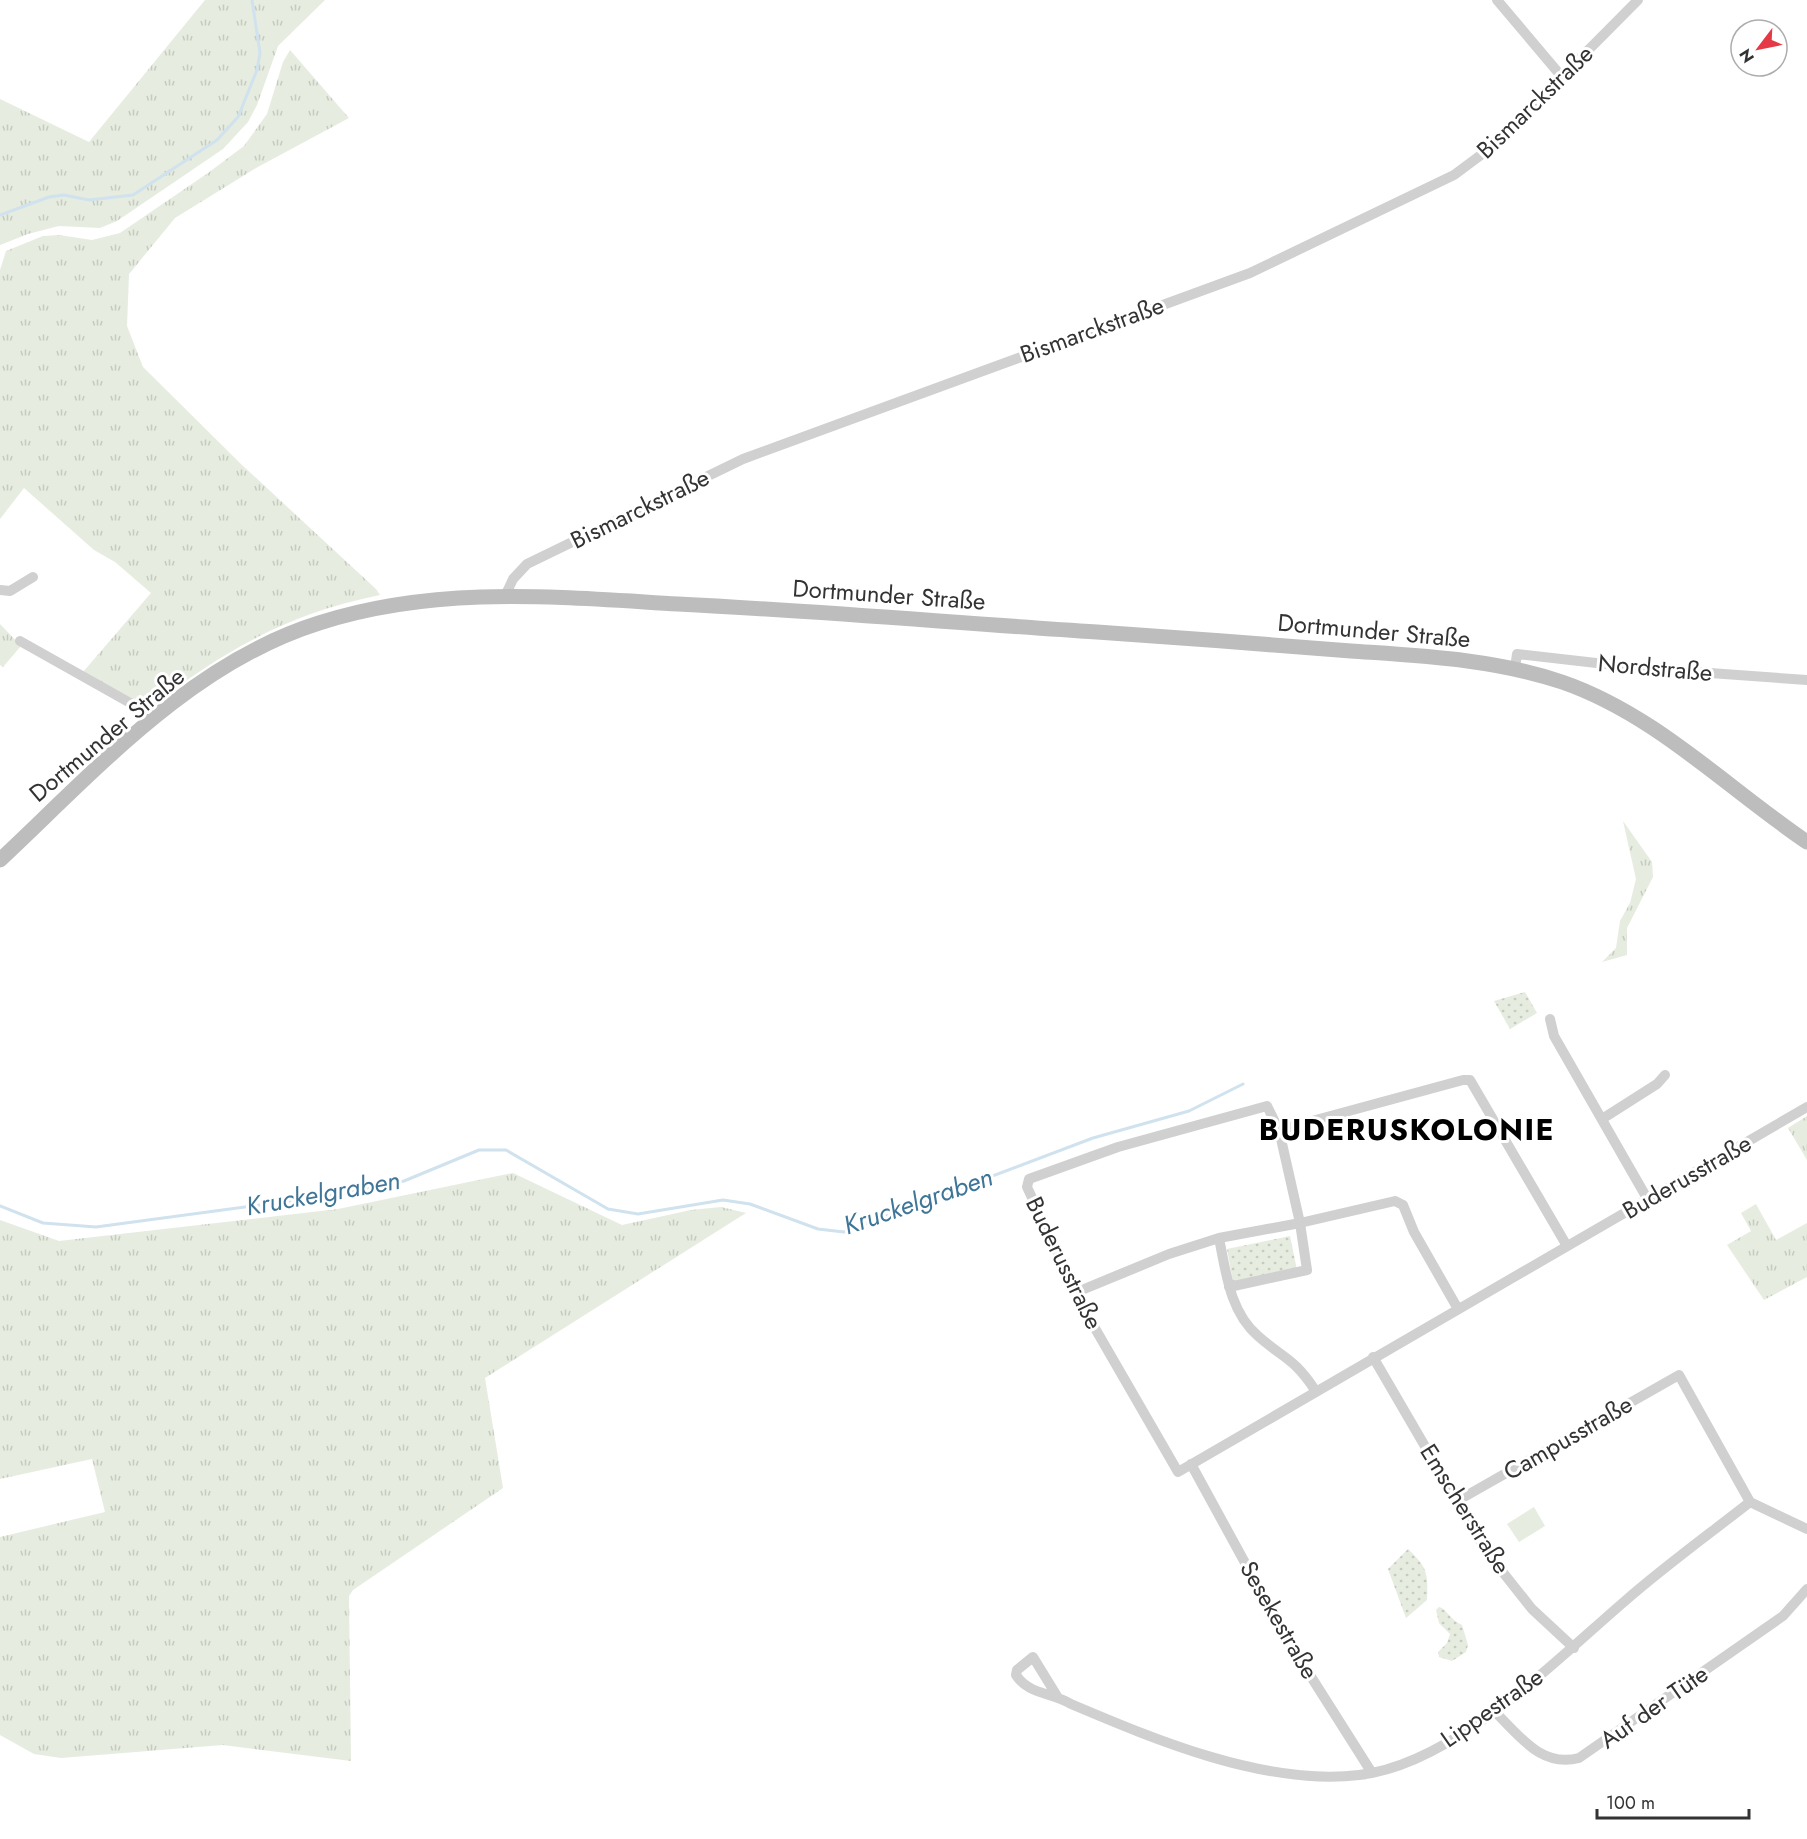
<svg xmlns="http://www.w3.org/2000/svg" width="1807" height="1839" font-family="Jost,sans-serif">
  <defs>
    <pattern id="grass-tufts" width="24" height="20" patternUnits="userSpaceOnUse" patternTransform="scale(1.5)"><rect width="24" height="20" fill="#e6ecdf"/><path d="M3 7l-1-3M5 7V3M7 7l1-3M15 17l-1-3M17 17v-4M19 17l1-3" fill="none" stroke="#c6cbc0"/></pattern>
    <pattern id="park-dots" width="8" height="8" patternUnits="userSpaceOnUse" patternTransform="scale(1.5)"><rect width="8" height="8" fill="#e6ecdf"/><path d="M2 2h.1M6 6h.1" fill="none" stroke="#c6cbc0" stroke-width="1.8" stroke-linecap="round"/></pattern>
  </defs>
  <rect width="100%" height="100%" fill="#fff"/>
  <path fill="url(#grass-tufts)" d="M205,0H325L278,46L257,105L248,122L223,149L117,221L100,228L59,226L28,234L0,245V99L89,142Z
    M290,50L349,118L256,168L175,218L129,274L127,326L143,367L242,465L376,589L380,595C285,614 223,652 148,708L83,672L151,593L115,562L94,550L24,488L0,519V270L6,251L43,236L59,235L92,240L120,233L208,173L244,146L267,114L283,62Z
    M0,624L21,646L3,667L0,665Z
    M1623,821L1652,862L1653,877L1627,928V955L1602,962L1616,948L1620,921L1630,903L1636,879Z
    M1807,1116V1160L1788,1128Z
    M513,1173L622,1225L691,1210L721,1207L746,1213L485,1378L503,1488L353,1590L349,1596L351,1761L223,1745L61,1758L34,1754L0,1735V1537L105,1512L92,1459L0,1479V1220L59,1241L338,1209Z
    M1756,1204L1776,1240L1807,1223V1277L1764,1300L1727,1245L1751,1231L1741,1213Z"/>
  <path fill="url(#park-dots)" d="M1525,992L1537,1013L1510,1029L1494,1001Z
    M1290,1236L1297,1270L1233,1282L1227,1249Z
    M1408,1549C1428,1568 1428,1573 1427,1600L1406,1618L1388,1569Z
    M1439,1607C1447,1609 1449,1619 1462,1625L1468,1645L1466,1652L1452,1661L1439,1657L1438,1652L1447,1643L1450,1634L1439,1623L1436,1610Z"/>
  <path fill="#e6ecdf" d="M1534,1507L1545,1526L1519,1542L1507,1524Z"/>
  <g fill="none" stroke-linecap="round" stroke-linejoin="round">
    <path stroke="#cfe2ee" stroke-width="3" d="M0,215L49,197L64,195L89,200L133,195L217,140L238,117L257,70L260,53L252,0
      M0,1206L43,1223L96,1227L348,1193L404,1181L479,1150H506L608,1209L638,1214L723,1200L750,1204L818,1229L844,1232L1093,1138L1189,1111L1243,1084"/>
    <path stroke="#d0d0d0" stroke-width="10" d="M1497,0L1562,77
      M0,590L10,591L33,577
      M506,594L513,579L527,564L743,459L1250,273L1454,175L1493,146L1638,0
      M20,641L132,704L149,722
      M1515,668L1517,654L1640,668L1807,680
      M1550,1019L1554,1036L1648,1200
      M1602,1119L1657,1084L1665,1075
      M1279,1130L1463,1080H1470L1567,1246
      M1229,1287L1307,1270L1300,1223L1395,1201L1403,1205L1414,1232L1458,1309
      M1077,1292L1169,1254L1219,1238
      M1373,1357L1486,1551L1532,1609L1574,1648
      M1315,1390C1294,1358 1284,1359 1258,1336C1230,1312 1226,1273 1219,1238L1300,1223L1279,1130L1267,1106L1118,1147L1029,1179L1027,1187L1085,1311L1178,1472L1807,1107
      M1191,1464L1284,1634L1372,1773
      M1457,1501L1679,1375L1750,1502
      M1750,1502L1807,1529
      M1057,1696L1033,1657L1017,1670L1016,1675C1029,1695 1051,1692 1071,1704C1156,1740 1265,1786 1359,1775C1453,1765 1556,1660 1625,1601C1665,1566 1708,1535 1750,1502
      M1495,1712C1520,1736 1541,1768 1579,1758L1783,1616L1807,1589"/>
    <path stroke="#bdbdbd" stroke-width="15" d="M0,860C95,771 191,663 319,623C437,585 557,597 678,604C818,611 957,623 1097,632C1182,638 1266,644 1351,651C1422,656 1494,659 1562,682C1655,714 1727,788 1807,842"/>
  </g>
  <g text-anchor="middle" stroke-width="6" stroke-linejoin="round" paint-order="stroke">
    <g font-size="24" fill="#333" stroke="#fff">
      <text transform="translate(1535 102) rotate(-44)" y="8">Bismarckstraße</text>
      <text transform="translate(1092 330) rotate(-20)" y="8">Bismarckstraße</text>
      <text transform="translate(640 509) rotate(-26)" y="8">Bismarckstraße</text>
      <text transform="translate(889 595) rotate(4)" y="8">Dortmunder Straße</text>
      <text transform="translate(1374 631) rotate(5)" y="8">Dortmunder Straße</text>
      <text transform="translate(1655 668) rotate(5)" y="8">Nordstraße</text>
      <text transform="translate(107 735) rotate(-40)" y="8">Dortmunder Straße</text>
      <text transform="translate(1687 1177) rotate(-30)" y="8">Buderusstraße</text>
      <text transform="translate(1064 1263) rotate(64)" y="8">Buderusstraße</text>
      <text transform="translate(1568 1438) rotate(-30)" y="8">Campusstraße</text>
      <text transform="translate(1465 1509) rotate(58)" y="8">Emscherstraße</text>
      <text transform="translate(1279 1620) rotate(60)" y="8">Sesekestraße</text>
      <text transform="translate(1654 1707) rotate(-35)" y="8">Auf der Tüte</text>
      <text transform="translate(1492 1708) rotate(-35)" y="8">Lippestraße</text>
    </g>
    <g font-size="26" font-style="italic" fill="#3f7597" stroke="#fff">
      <text transform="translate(323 1193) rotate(-10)" y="9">Kruckelgraben</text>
      <text transform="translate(918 1201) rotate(-19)" y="9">Kruckelgraben</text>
    </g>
    <g font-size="30" font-weight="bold" letter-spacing="1.5" fill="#000" stroke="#fff">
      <text x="1407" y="1140">BUDERUSKOLONIE</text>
    </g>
  </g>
  <g transform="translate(1759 48) rotate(238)"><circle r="28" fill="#ffffff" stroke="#adadad" stroke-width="1.5"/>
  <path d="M0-4.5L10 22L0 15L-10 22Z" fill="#e63946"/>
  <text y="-9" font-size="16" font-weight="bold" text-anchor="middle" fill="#333333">N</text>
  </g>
  <path d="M1597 1809v9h152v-9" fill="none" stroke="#333333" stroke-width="3"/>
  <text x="1606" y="1809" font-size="18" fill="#333333" stroke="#ffffff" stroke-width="4.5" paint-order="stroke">100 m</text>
</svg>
